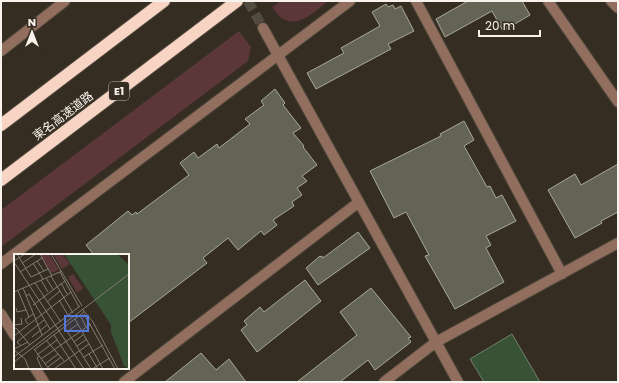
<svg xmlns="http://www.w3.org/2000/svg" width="619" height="383" font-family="Poppins,'Noto Sans JP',sans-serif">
  <rect width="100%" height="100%" fill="#352d21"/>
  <path fill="#5c3739" d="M281,1H328C317,10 299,28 283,19C279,17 275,11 272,7Z
    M239,31L251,47L248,61L1,247V210Z"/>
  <path fill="#385236" stroke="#71826c" d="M512,334L540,382H484L470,359Z"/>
  <path fill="#636455" stroke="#a8a999" d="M468,1H522L530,15L503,31L492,11L445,37L436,19Z
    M386,4L388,7L393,5L395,9L401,6L414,31L388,44L391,49L316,89L307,73L344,53L341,48L380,26L372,12Z
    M275,89L285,103L283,105L301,128L293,133L304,146L303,147L317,165L302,176L307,181L297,188L302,195L292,202L294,206L273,220L277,225L264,235L261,231L238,250L228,238L203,258L207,263L128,323V255H94L86,245L128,211L132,215L136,212L137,214L189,175L180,163L194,152L198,158L217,144L219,148L250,124L245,119L264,105L261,101Z
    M464,121L474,140L464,146L487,187L490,186L496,198L502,195L516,221L486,236L491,245L486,248L504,282L455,309L425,256L429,255L406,212L394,218L370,171L441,136L440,134Z
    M618,164V212L601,221L602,223L575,238L548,190L575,174L581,185Z
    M358,232L370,248L318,285L306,268L320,256V257L322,256L323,258Z
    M305,280L321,301L257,352L241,330L247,325L244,321L260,307L264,312Z
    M371,288L411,337L408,338L411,342L375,370L368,360L340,382H297L357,335L340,312Z
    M201,353L216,370L229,359L246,382H165Z"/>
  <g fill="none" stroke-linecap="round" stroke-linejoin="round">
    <path stroke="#524b3f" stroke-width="10" stroke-dasharray="10 5" stroke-linecap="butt" d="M248,1L263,28"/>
    <defs>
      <path id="minor" d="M416,1L562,274
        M548,1L618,102
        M611,1L618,8
        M263,28L458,382
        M1,51L65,1
        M1,264L350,1
        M1,314L15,336
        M35,368L44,382
        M124,382L359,202
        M384,382L436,342L618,243"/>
      <path id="highway" d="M1,125L164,1
        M1,180L237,1"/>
    </defs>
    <use href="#minor" stroke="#50493d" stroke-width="12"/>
    <use href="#highway" stroke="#50493d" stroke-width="14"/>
    <use href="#minor" stroke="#916e5d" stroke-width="10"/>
    <use href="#highway" stroke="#f7d4c3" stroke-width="12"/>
  </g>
  <g text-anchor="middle" stroke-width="4" stroke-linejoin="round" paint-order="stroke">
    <rect fill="#352d21" stroke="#bdb7ae" stroke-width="1" x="109" y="82" width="20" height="18" rx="3"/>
    <g font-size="11" font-weight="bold" fill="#f7f2eb">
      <text x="119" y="95">E1</text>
    </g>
    <g font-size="12" fill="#f7f2eb" stroke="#352d21">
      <text transform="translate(63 116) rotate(-37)" y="4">東名高速道路</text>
    </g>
  </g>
  <g transform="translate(14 254)">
    <rect width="115" height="115" fill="#352d21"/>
    <path d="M26,0H35L45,16L37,19ZM39,0H48L56,10L48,15ZM59,20L69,34L63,39L54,23Z" fill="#5c3739"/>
    <path d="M50,0H103L115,11V115L110,112L97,78V71Z" fill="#385236"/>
    <path fill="none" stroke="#837c72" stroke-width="1" d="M3,0L17,23L34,15M26,0L38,22M37,0L68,52M0,7L11,0M23,7L30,17M0,8L70,115M8,9L22,0M19,9L29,25M6,18L28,4M46,18L65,53M37,22L59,59M32,24L39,35M27,26L34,38M21,29L47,68M47,29L53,40M9,34L28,81M4,37L15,63M0,38L48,17M12,42L15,40L36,75M45,46L54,61M33,48L46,37M19,51L51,27M2,54L3,58L12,56M69,56L79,68L104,115M70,60L101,115M66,61L72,73M61,65L89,115M14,70L11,66L19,60M0,71L8,70L7,64M50,73L57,83M0,75L2,74L16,91M53,78L64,70M40,81L62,115M0,82L57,38M18,83L33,71M57,83L77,115M32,86L51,108M60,88L70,80M6,91L3,88L30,66M63,92L73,85M0,95L14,88M20,95L35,115M0,96L11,105L15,115M20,96L70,58M75,100L84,115M23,101L43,86M25,102L23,104L28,115M0,103L66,52M70,103L89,91M27,105L77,70M0,108L115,20M31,110L44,100M34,113L47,103M40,115L75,90M78,115L96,104"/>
    <path fill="#5477dd" fill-opacity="0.15" stroke="#5477dd" stroke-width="2" d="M51,62H74V77H51Z"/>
    <rect width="115" height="115" fill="none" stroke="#f7f2eb" stroke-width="2"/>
  </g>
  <rect width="619" height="383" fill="none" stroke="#f7f2eb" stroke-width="4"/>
  <g transform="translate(32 32)" stroke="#352d21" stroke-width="3" paint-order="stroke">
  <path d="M0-3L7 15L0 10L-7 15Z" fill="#f7f2eb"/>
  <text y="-6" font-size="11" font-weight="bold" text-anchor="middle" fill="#f7f2eb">N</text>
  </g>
  <path d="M479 30v6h61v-6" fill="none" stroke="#f7f2eb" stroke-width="2"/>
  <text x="485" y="30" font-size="12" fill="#f7f2eb" stroke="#352d21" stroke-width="3" paint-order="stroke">20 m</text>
</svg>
